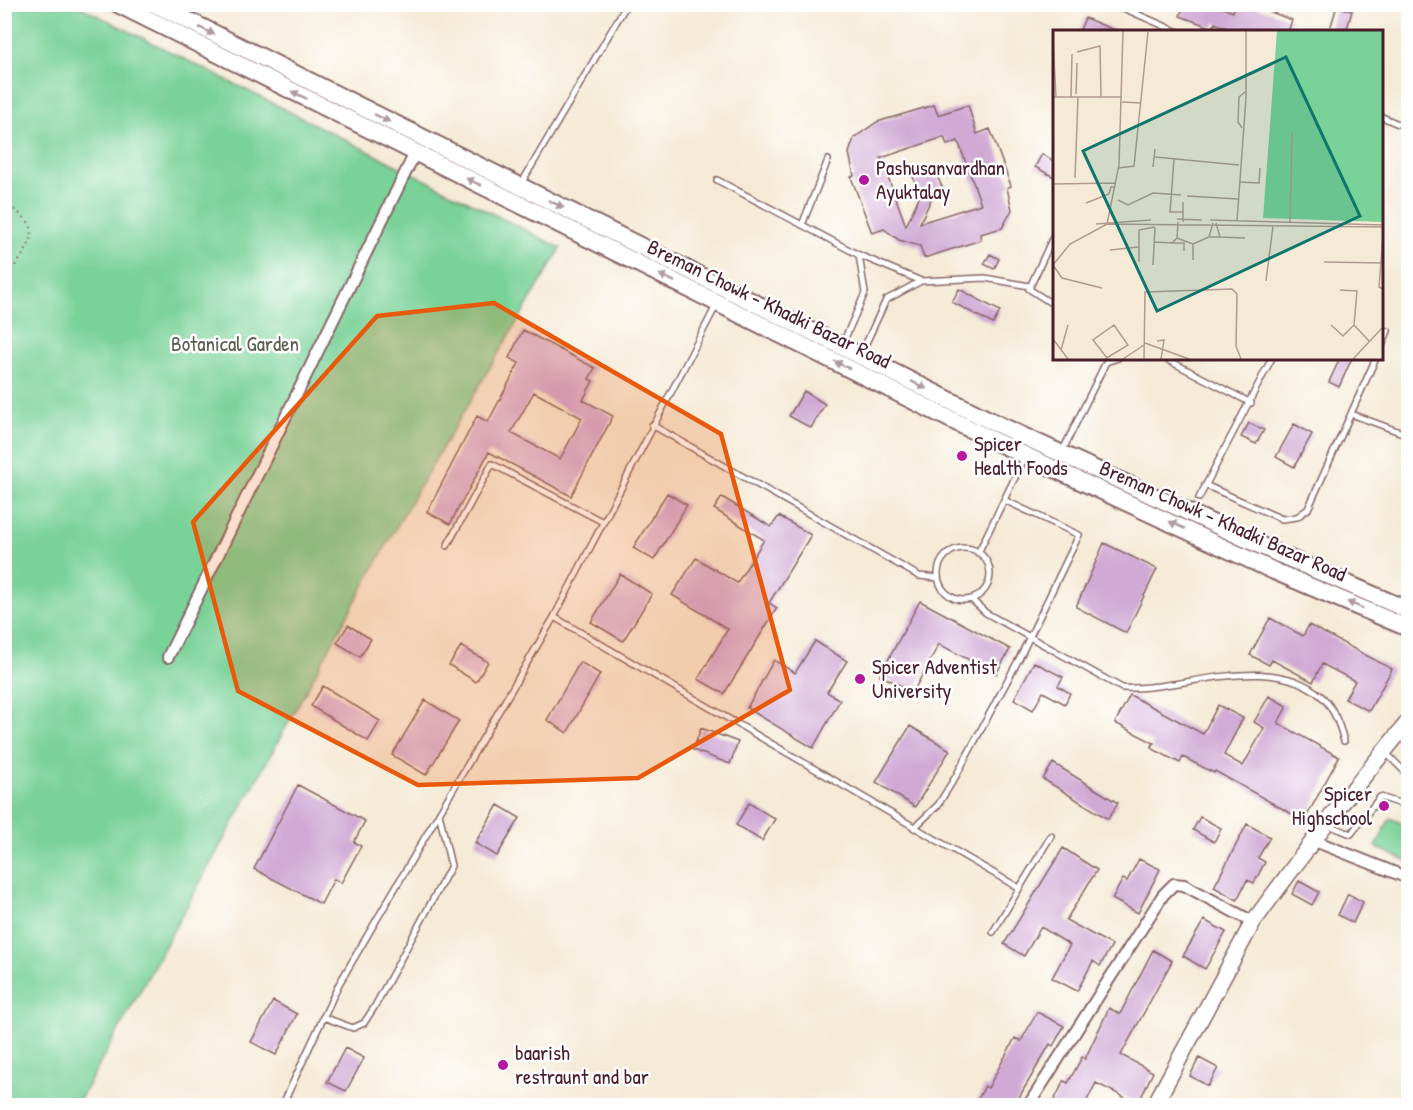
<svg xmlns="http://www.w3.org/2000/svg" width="1413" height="1110" font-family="'Patrick Hand',sans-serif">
  <rect width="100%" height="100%" fill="#fff"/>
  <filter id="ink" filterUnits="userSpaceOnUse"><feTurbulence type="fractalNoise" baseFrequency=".0167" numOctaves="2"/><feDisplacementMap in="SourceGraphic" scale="12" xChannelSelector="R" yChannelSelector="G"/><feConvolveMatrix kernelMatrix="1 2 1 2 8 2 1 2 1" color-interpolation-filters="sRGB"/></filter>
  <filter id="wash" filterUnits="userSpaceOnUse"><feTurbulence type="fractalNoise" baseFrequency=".008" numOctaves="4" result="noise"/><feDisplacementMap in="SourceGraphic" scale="24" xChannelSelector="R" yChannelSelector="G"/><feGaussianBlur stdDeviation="1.35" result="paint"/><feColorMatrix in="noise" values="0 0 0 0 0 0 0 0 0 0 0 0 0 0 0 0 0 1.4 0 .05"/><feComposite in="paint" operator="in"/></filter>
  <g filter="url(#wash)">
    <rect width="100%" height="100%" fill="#f5ead6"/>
    <path fill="#79d297" stroke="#627861" stroke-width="1.5" d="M5,5H77L561,248L412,499L77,1105L5,1106Z
      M1390,818L1408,826V862L1376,847Z"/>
    <g id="blocks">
      <path fill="#d0a9d5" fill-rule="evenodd" d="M1184,4H1213L1233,12L1235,4H1249L1292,20L1288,32H1237L1215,23L1213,28L1180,16Z
        M1337,6L1352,11L1346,32H1329Z
        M1085,18L1117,31V32H1079Z
        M934,105L938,115L968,105L977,134L990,129L1011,186L1007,188L1012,210L1002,228L980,234L981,240L924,258L920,246L899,240L884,229L872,233L851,177L854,176L849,153L854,138L877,122ZM944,137L947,145L958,141L981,204L920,223L936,189L945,193L936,174L910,166L916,187L920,195L906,226L881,158Z
        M1042,154L1054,161V177L1035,167Z
        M990,254L999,259L994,269L984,264Z
        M959,289L1000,311L993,324L952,302Z
        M523,330L595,368L589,379L593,381L583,400L613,416L571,496L489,452L450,524L427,512L477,416L488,422L519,363L509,358ZM534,392L582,418L560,459L511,433Z
        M1340,358H1352L1339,387L1329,382Z
        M804,391L825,404L811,428L789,416Z
        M1249,423L1264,430L1256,444L1241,437Z
        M1294,424L1312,434L1294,467L1276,457Z
        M667,493L687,505L654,560L633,548Z
        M722,497L771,527L779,516L811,535L769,603L777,608L724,694L698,679L728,629L672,595L696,558L737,583L764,540L714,509Z
        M1104,543L1157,569L1126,633L1076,607Z
        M620,574L652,594L623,641L591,622Z
        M920,601L1010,649L996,674L939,644L913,692L880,675Z
        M1270,618L1303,636L1309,625L1392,669L1369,711L1345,699L1355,681L1322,664L1313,682L1272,660L1269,665L1250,655Z
        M348,625L371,639L360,657L337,643Z
        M815,641L847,661L827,692L840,700L813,748L747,708L774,660L795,673Z
        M461,646L488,662L476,682L449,665Z
        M580,662L600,674L567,733L547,720Z
        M1034,662L1063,677L1058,686L1070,693L1065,704L1043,692L1033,710L1014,699Z
        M323,686L380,721L368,741L311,706Z
        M1130,695L1203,734L1218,705L1243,718L1224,755L1243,766L1264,728L1254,722L1269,696L1287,706L1278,723L1339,757L1304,821L1215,771L1214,773L1183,757L1180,763L1151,748L1154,743L1115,723Z
        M425,700L459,721L426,775L392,755Z
        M910,726L950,750L915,807L876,782Z
        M701,728L738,742L730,764L693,750Z
        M1053,763L1118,803L1108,819L1043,779Z
        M298,785L365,821L354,842L361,846L341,883L334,879L321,904L254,869Z
        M749,803L775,819L762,841L736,825Z
        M498,805L520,818L497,856L475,843Z
        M1200,817L1221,828L1214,842L1193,830Z
        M1247,824L1270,837L1258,858L1265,862L1254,883L1247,880L1237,900L1214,887Z
        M1063,848L1097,870L1066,920L1112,945L1100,966L1093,961L1077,991L1052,978L1070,945L1041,927L1024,956L1004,944Z
        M1139,859L1160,869L1138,913L1112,899L1123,879L1127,881Z
        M1299,881L1319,892L1312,905L1292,894Z
        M1348,894L1363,902L1353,923L1338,915Z
        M1204,920L1226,932L1205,969L1183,956Z
        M1153,950L1172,961L1121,1055L1153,1072L1138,1104L1096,1083L1084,1106H1051L1064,1081L1068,1083L1082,1057L1085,1059L1109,1008L1120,1014Z
        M273,1001L297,1014L276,1055L251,1042Z
        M1037,1012L1064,1026L1053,1046L1050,1044L1014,1106H974L985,1086L988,1088L1015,1038L1021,1041Z
        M345,1048L364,1058L346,1091L327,1082Z
        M1199,1058L1218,1068L1208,1086L1190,1076Z"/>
    </g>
  </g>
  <g filter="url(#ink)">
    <use href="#blocks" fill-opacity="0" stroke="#866667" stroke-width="1.5"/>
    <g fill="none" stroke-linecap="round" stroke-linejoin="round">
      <defs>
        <path id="lane" d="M1114,4L1178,32
          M1382,117L1408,128
          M717,180L859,255
          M521,184L627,4
          M802,225L828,160
          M1054,235L1029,289L1054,305
          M842,345L865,293L859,255L921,281
          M1382,346L1388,331
          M861,354L886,300L921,281L985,278L1029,286
          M1164,358L1251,403
          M1351,414L1408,435
          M652,425L919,576L938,578
          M1062,452L1106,362L1118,358
          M1205,485L1282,519L1297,517L1308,509L1376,358
          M1199,498L1272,358
          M447,546L492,464L603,522
          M938 574a26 26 0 1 1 52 0a26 26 0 1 1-52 0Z
          M978,553L1025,457
          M971,599L986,613L1122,688C1182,691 1270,651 1321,696C1334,707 1340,726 1344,741
          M554,617L1019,888
          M1386,753L1408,775
          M1328,825L1351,834L1380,797L1408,806
          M914,828L938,805L956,776L1019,659L1079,535L1004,500
          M993,932L1051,836
          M323,1017L353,1028L364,1023L375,1006L451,866L439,813
          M282,1106L339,984L554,617L716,306"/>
        <path id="street" d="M168,657L415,153
          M1315,841L1408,878
          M1028,1106L1163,895L1174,884L1184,885L1253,922"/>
        <path id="secondary" d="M1154,1106L1253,922L1333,814L1408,722"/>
        <path id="primary" d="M118,4L988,438L1274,571L1408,628
          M155,4L995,423L1281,555L1408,610"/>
      </defs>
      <use href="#lane" stroke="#866667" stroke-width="8"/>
      <use href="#street" stroke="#866667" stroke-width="14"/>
      <use href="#secondary" stroke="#866667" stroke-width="18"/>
      <use href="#primary" stroke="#866667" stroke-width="20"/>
      <path stroke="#866667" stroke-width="2" stroke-dasharray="1.5 4.5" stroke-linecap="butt" d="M4,203C13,209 25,216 30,225C38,241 14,267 4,279"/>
      <use href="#lane" stroke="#fff" stroke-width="5"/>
      <use href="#street" stroke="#fff" stroke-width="10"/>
      <use href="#secondary" stroke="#fff" stroke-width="15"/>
      <use href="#primary" stroke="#fff" stroke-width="16"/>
    </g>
    <defs><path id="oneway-solid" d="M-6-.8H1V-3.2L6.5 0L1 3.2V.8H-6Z" transform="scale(1.5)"/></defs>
    <g fill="#ae9aa0">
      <use href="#oneway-solid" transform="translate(207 31) rotate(26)"/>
      <use href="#oneway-solid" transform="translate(299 95) rotate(-154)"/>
      <use href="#oneway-solid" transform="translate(382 118) rotate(26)"/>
      <use href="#oneway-solid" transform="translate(474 182) rotate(-154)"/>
      <use href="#oneway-solid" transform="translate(556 204) rotate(26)"/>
      <use href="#oneway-solid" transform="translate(667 278) rotate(-154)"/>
      <use href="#oneway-solid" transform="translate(842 365) rotate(-154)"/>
      <use href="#oneway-solid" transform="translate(919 385) rotate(26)"/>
      <use href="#oneway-solid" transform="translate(1177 525) rotate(-155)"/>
      <use href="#oneway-solid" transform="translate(1355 605) rotate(-157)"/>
    </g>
  </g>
  <path fill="#e8590c" fill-opacity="0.2" stroke="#e8590c" stroke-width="4.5" stroke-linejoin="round" d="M494,303L721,434L790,690L638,778L418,785L238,691L193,522L377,316Z"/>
  <g fill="#b5179e" stroke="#fff" stroke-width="2">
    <circle cx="864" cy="180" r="6"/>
    <circle cx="962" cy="456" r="6"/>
    <circle cx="860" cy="679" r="6"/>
    <circle cx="1384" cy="806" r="6"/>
    <circle cx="503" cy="1065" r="6"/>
  </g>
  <g text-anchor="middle" stroke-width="5" stroke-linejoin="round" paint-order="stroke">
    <g font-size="21" fill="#4a1f2b" stroke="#fff" text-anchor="start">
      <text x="876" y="175">Pashusanvardhan<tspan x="876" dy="24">Ayuktalay</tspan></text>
      <text x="974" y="451">Spicer<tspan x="974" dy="24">Health Foods</tspan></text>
      <text x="872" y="674">Spicer Adventist<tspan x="872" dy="24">University</tspan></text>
      <text x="1372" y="801" text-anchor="end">Spicer<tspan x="1372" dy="24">Highschool</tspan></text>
      <text x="515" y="1060">baarish<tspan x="515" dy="24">restraunt and bar</tspan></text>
    </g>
    <g font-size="21" fill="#4a1f2b" stroke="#fff">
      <text transform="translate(769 304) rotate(26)" y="7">Breman Chowk - Khadki Bazar Road</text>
      <text transform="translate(1223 521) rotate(24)" y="7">Breman Chowk - Khadki Bazar Road</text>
    </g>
    <g font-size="21" fill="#5a5e51" stroke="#fff">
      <text x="235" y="351">Botanical Garden</text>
    </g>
  </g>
  <g transform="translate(1053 30)">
    <rect width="330" height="330" fill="#f5ead6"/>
    <path d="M224,1H330V192L210,188Z" fill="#79d297"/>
    <path fill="none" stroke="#b19992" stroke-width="1.5" d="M0,9L3,67M24,22L47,16L48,67M23,64L24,33M0,67H69M18,67L19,24M69,72L88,73M189,98L185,92L186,67L192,62M102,127L186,135M121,129L117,182H130M100,137L102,119M66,138L81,136L95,2M22,148L25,67M186,152L206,153L207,138M0,154L62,153M134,166L185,169M65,170L75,175L100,163L128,165M33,173L56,164L58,157H62M124,189L149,190M157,190L330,195M184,191L193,68V1M130,192V172M237,192L239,103M43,194L98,190M54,194L66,135L70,1M330,206L326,257L330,259M157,207H167L163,193M167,207L192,208M124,208L140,214V230M101,212L119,213L124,208L125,192M119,213H131V221M140,214L156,207L160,193M57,220L85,217M86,232V200L102,197M271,232L330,233M0,235L9,248L49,258M0,235L17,214L54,194L330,197M100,235L102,198M213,251L220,196M278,295L290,306L301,295L304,261L287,260M301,295L316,311M0,309L15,329M104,311L111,310L108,329M92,313L136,329M8,320L15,295M52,329L75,315L61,295L40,310L54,328M70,329L91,315M91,329L92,262L179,259L184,264L183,316L188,329M300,329L330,297"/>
    <path fill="#0f766e" fill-opacity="0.15" stroke="#0f766e" stroke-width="3" d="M233,27L307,186L104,281L30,121Z"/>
    <rect width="330" height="330" fill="none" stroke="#4a1f2b" stroke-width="3"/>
  </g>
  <rect width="1413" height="1110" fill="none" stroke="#fff" stroke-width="24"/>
</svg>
